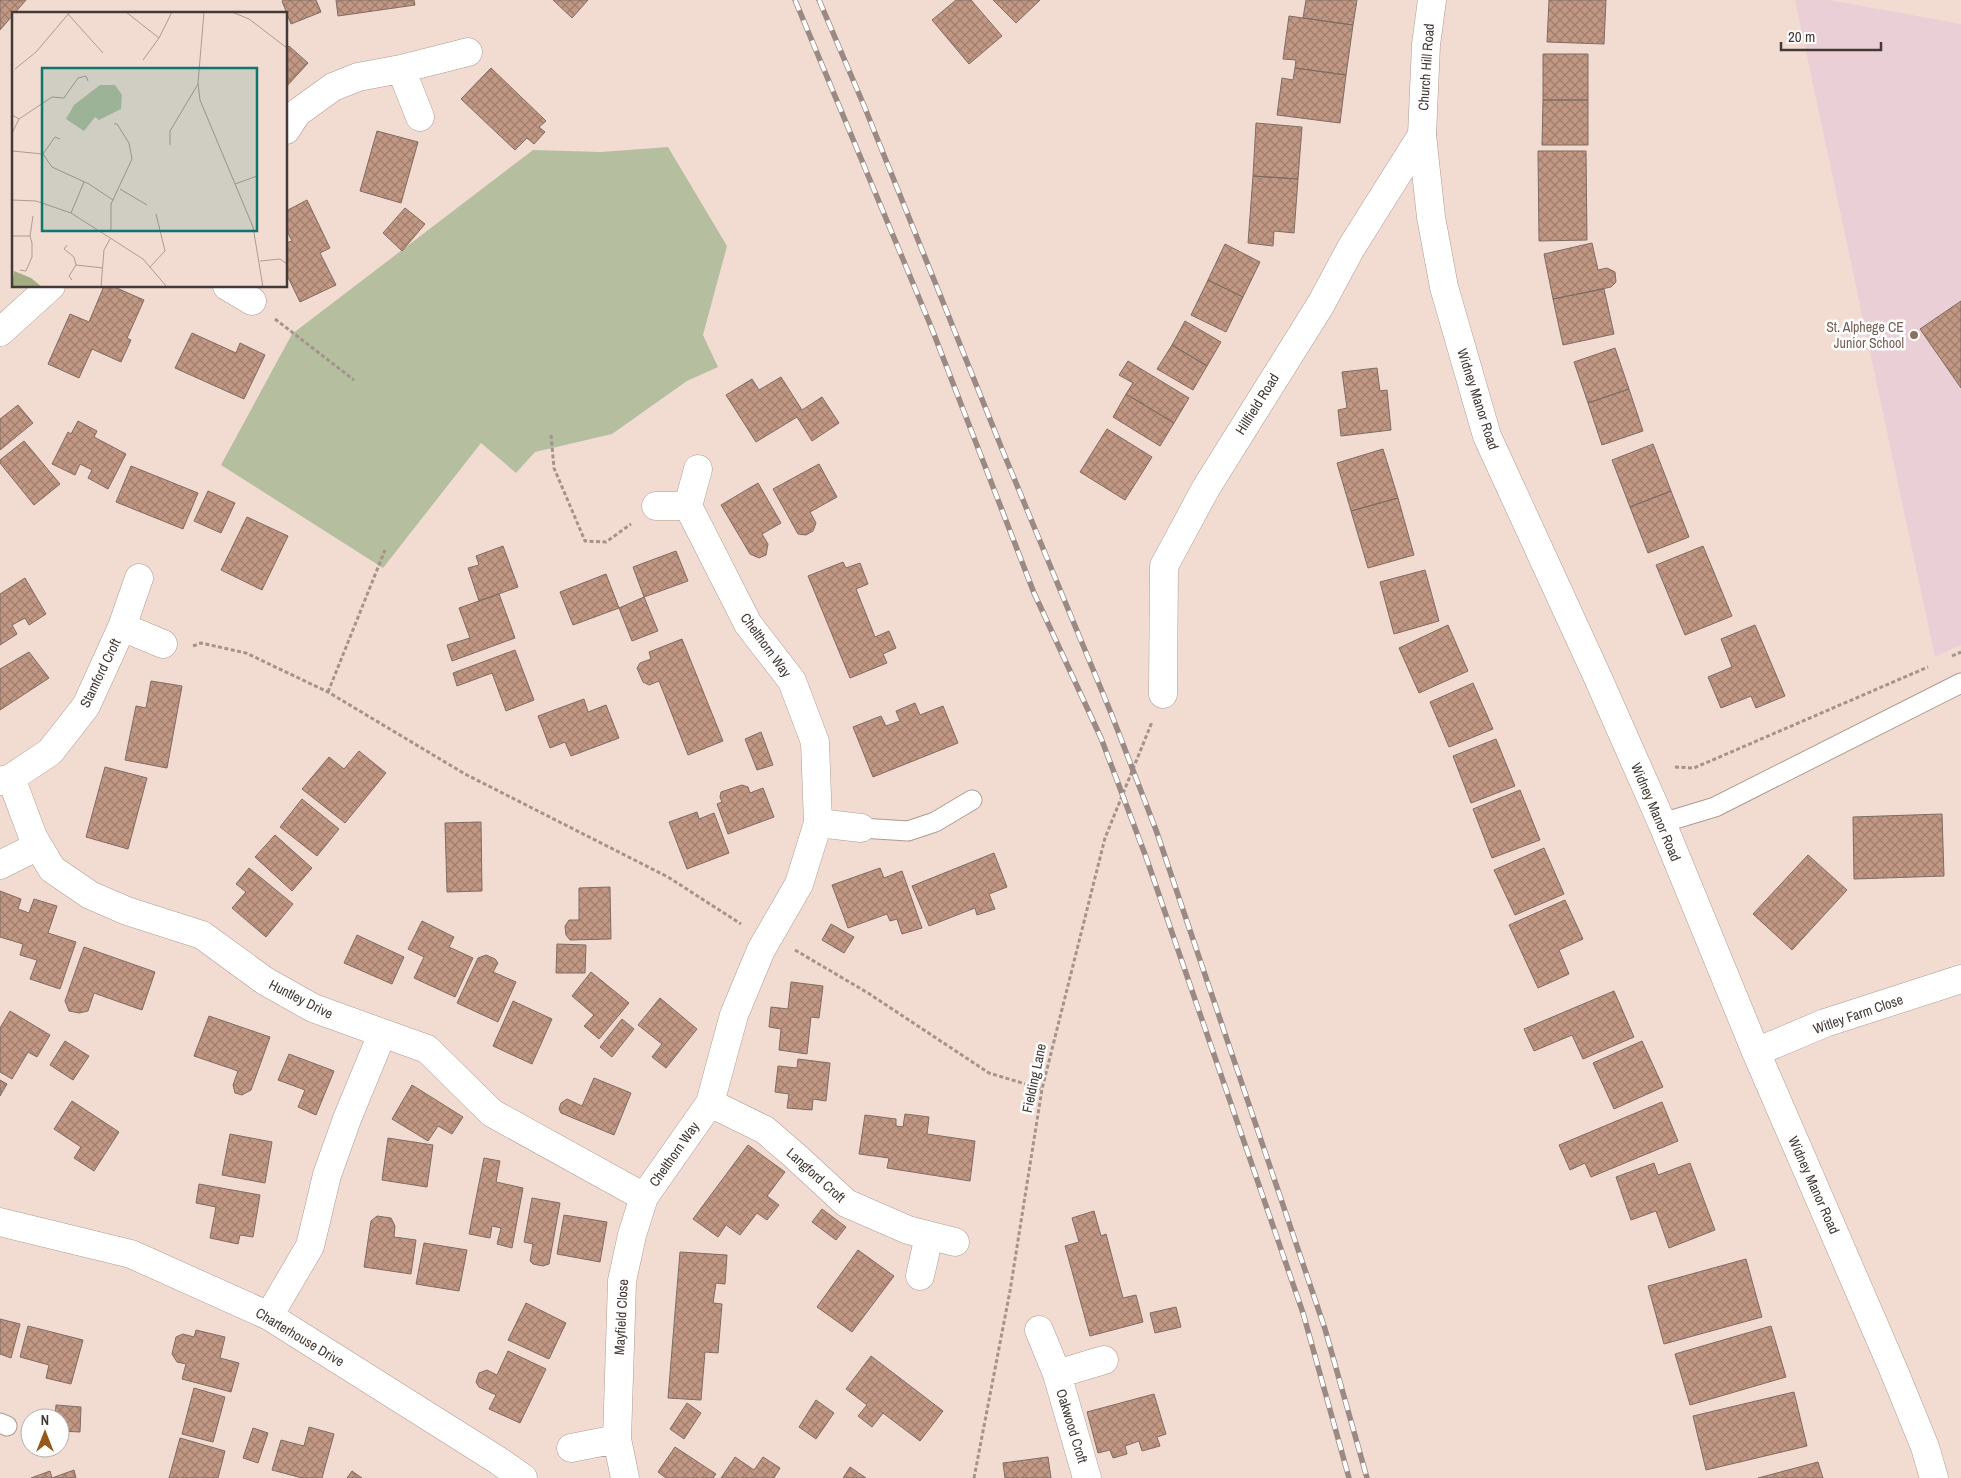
<svg xmlns="http://www.w3.org/2000/svg" width="1961" height="1478" font-family="'Archivo Narrow',sans-serif">
  <defs>
    <pattern id="building-cross-hatch" width="8" height="8" patternUnits="userSpaceOnUse" patternTransform="scale(1.25)"><rect width="8" height="8" fill="#c29884"/><path d="M0 0l8 8M0 8l8-8" fill="none" stroke="#9f7d6d"/></pattern>
  </defs>
  <rect width="100%" height="100%" fill="#f2dcd2"/>
  <path fill="#ead0d6" d="M1795,0H1829L1961,24V645L1935,657Z"/>
  <path fill="#b6bea0" d="M668,147L727,246L703,335L718,367L687,381L612,434L535,452L516,473L481,443L383,568L221,465L292,334L533,150L601,152Z"/>
  <path fill="url(#building-cross-hatch)" stroke="#7f6c63" d="M0,0H26L0,30Z
    M284,0H316L321,12L291,24L282,1Z
    M336,0H414L415,5L338,16Z
    M553,0H588L572,18Z
    M956,0H971L1002,36L969,64L932,20Z
    M993,0H1040L1016,23Z
    M1306,0H1357L1353,25L1303,18Z
    M1549,0H1606L1604,44L1547,42Z
    M1289,16L1353,25L1346,75L1295,68L1296,60L1283,59Z
    M289,46L308,63L286,87V49Z
    M1543,54H1588V100H1543Z
    M491,68L546,121L539,127L545,132L534,144L527,138L515,150L461,99Z
    M1295,68L1346,75L1340,123L1277,115L1282,78L1293,80Z
    M1543,100H1588V145H1542Z
    M1256,123L1302,127L1298,179L1253,176Z
    M377,131L418,142L401,203L360,191Z
    M1538,151H1586L1587,240L1539,241Z
    M1253,176L1298,179L1294,233L1274,231L1273,246L1248,243Z
    M307,200L330,248L320,253L336,285L300,302L286,273V243L292,241L286,229V211Z
    M405,208L425,224L402,251L383,233Z
    M1592,243L1598,270L1607,268L1615,272L1616,282L1611,287L1553,299L1544,254Z
    M1225,244L1260,262L1243,297L1208,280Z
    M1208,280L1243,297L1226,332L1191,315Z
    M104,286H112L144,300L127,338L131,340L121,362L92,349L79,378L48,364L70,314L89,322Z
    M1604,289L1614,334L1563,345L1553,299Z
    M1961,301V388L1920,329Z
    M1185,321L1221,342L1207,366L1172,345Z
    M192,333L236,353L240,343L265,355L244,399L175,368Z
    M1172,345L1207,366L1193,390L1157,369Z
    M1615,348L1629,389L1588,403L1574,362Z
    M1128,361L1189,398L1174,423L1126,394L1133,383L1119,375Z
    M1377,368L1380,391L1387,390L1391,430L1341,436L1338,410L1347,408L1342,372Z
    M781,377L802,410L822,397L839,423L812,441L797,417L756,442L726,395L752,379L759,390Z
    M1629,389L1643,431L1602,445L1588,403Z
    M1126,394L1174,423L1160,446L1113,417Z
    M18,405L33,423L0,450V419Z
    M78,421L97,431L94,437L126,454L108,489L88,478L92,470L80,464L75,475L52,464L68,432L71,434Z
    M1107,429L1152,457L1125,500L1080,472Z
    M24,441L60,484L34,505L0,463V460Z
    M1653,444L1671,491L1630,507L1612,460Z
    M1383,449L1398,498L1351,511L1337,463Z
    M819,464L837,497L810,512L816,523L813,531L806,535L798,534L773,489Z
    M131,466L198,493L183,529L116,502Z
    M758,483L781,523L762,534L768,544L766,555L759,558L750,554L721,505Z
    M208,491L235,503L221,533L194,521Z
    M1671,491L1689,537L1648,553L1630,507Z
    M1398,498L1414,555L1368,568L1351,511Z
    M247,517L288,536L262,590L221,570Z
    M503,546L518,587L479,601L468,568L479,565L476,556Z
    M1703,546L1732,616L1685,635L1656,565Z
    M676,551L688,581L644,597L633,567Z
    M843,562L846,568L860,563L868,584L856,589L875,637L889,631L896,648L883,654L887,663L850,678L808,576Z
    M1425,570L1439,621L1394,634L1380,582Z
    M606,574L619,608L573,625L560,592Z
    M25,578L46,614L29,625L25,618L12,625L17,634L0,645V594Z
    M499,594L515,638L452,661L447,645L470,638L459,608Z
    M644,597L658,631L632,641L619,608Z
    M1448,625L1468,671L1419,693L1399,648Z
    M1755,625L1785,696L1756,708L1751,696L1721,708L1708,677L1732,667L1721,639Z
    M682,639L723,741L688,755L659,681L649,685L643,682L637,668L640,663L651,659L649,652Z
    M515,650L534,700L506,711L492,673L457,686L453,673Z
    M29,652L49,678L0,710V669Z
    M151,681L182,686L167,768L125,760L136,706L146,708Z
    M1473,683L1493,729L1449,747L1430,702Z
    M584,699L588,712L606,705L619,738L571,756L565,742L550,748L538,716Z
    M915,703L920,715L943,706L958,743L873,777L853,727L881,716L886,726L900,721L896,711Z
    M761,732L773,765L757,770L745,739Z
    M1496,739L1515,786L1471,803L1453,756Z
    M359,751L386,773L345,823L302,789L329,757L344,769Z
    M105,767L147,778L128,849L86,837Z
    M742,785L748,787L750,793L763,788L774,817L728,834L717,804L722,802L720,797L721,792Z
    M1520,790L1540,840L1492,858L1473,809Z
    M302,799L339,829L317,856L280,827Z
    M697,812L699,819L714,813L729,853L687,869L669,822Z
    M1942,814L1944,876L1854,879L1853,817Z
    M481,822L482,891L447,892L445,823Z
    M275,835L312,868L292,891L255,857Z
    M1544,848L1564,894L1515,915L1494,870Z
    M994,853L1007,887L989,894L995,909L977,915L975,908L929,926L912,886Z
    M1808,855L1847,890L1792,950L1753,914Z
    M249,868L293,904L266,937L232,908L246,892L236,884Z
    M880,868L884,878L902,871L922,928L902,934L897,919L890,921L887,914L848,928L832,885Z
    M610,887L611,939L570,940L566,935L565,926L569,920H579V888Z
    M0,891L21,899L18,909L29,913L34,899L57,906L48,933L76,942L60,989L30,979L37,960L20,955L23,944L0,937Z
    M1565,900L1583,939L1559,950L1569,974L1538,988L1509,925Z
    M422,921L454,937L449,947L473,958L455,997L414,978L424,957L408,949Z
    M831,924L854,937L844,953L822,940Z
    M357,935L404,957L392,984L344,963Z
    M557,944L586,945L585,973H556Z
    M84,947L155,972L142,1010L94,993L88,1011L79,1013L69,1011L65,1001Z
    M486,955L495,959L498,963L493,972L516,982L498,1022L457,1003L478,958Z
    M591,972L629,1003L599,1039L584,1026L594,1015L572,996Z
    M791,982L823,986L819,1018L811,1017L807,1054L779,1050L781,1029L769,1027L771,1007L788,1009Z
    M1614,991L1634,1037L1583,1059L1572,1035L1534,1051L1524,1029Z
    M660,998L697,1029L666,1068L652,1057L662,1044L638,1025Z
    M513,1001L552,1019L532,1064L493,1046Z
    M10,1011L50,1035L37,1057L28,1052L12,1079L0,1072V1028Z
    M209,1016L270,1037L251,1090L242,1095L235,1093L233,1085L238,1071L194,1056Z
    M622,1019L634,1029L612,1057L600,1047Z
    M65,1041L89,1056L73,1080L50,1065Z
    M1642,1041L1663,1087L1614,1109L1593,1063Z
    M289,1054L334,1071L316,1115L298,1107L305,1090L278,1080Z
    M798,1059L830,1063L826,1101L813,1099L812,1110L787,1108L789,1094L775,1092L778,1066L797,1068Z
    M594,1078L631,1093L614,1135L561,1113L559,1109L561,1103L567,1099L582,1106Z
    M0,1080L7,1084L0,1096Z
    M412,1085L463,1117L452,1134L438,1126L428,1141L392,1119Z
    M72,1101L119,1132L94,1171L74,1158L81,1147L54,1129Z
    M1662,1102L1678,1141L1591,1177L1585,1163L1570,1170L1559,1145Z
    M905,1114L929,1117L927,1134L975,1141L970,1181L887,1168L889,1158L859,1154L865,1115L896,1119V1126L903,1127Z
    M230,1134L272,1142L265,1183L222,1175Z
    M388,1138L433,1145L427,1187L382,1180Z
    M748,1145L785,1172L767,1196L779,1205L767,1220L757,1213L740,1235L726,1225L718,1237L693,1219Z
    M484,1158L500,1161L496,1182L523,1188L512,1248L497,1244L501,1228L492,1226L490,1238L469,1234Z
    M1654,1163L1658,1175L1690,1163L1715,1230L1669,1248L1656,1211L1631,1220L1616,1177Z
    M199,1184L260,1195L253,1237L240,1235L238,1244L210,1238L216,1207L196,1203Z
    M532,1198L560,1203L549,1264L543,1266L533,1264L530,1261L533,1244L524,1242Z
    M822,1209L846,1227L836,1240L812,1222Z
    M1094,1211L1101,1236L1106,1234L1123,1298L1136,1295L1143,1322L1090,1336L1065,1246L1079,1242L1072,1218Z
    M564,1215L607,1222L600,1262L557,1254Z
    M377,1216L391,1218L395,1226L394,1237L416,1240L411,1274L364,1267L371,1221Z
    M424,1243L467,1250L459,1291L416,1284Z
    M858,1250L894,1276L852,1332L817,1307Z
    M680,1252L727,1255L725,1284L716,1283L713,1303L722,1304L718,1353L705,1352L701,1400L668,1398Z
    M1746,1259L1762,1317L1664,1344L1648,1286Z
    M526,1303L566,1323L549,1359L508,1340Z
    M1176,1307L1181,1327L1155,1333L1150,1313Z
    M0,1319L20,1324L11,1358L0,1354Z
    M28,1326L83,1340L71,1384L46,1378L49,1365L20,1357Z
    M1771,1326L1786,1377L1690,1405L1675,1354Z
    M196,1330L225,1337L220,1358L239,1363L231,1392L182,1379L186,1364L177,1362L172,1354L176,1337L183,1334L194,1337Z
    M508,1351L546,1369L520,1423L489,1409L496,1395L479,1387L476,1382L479,1373L487,1370L497,1375Z
    M871,1356L943,1411L920,1441L883,1413L872,1427L858,1416L867,1405L846,1389Z
    M194,1388L225,1397L213,1442L182,1434Z
    M1794,1392L1807,1446L1706,1470L1693,1416Z
    M1154,1394L1166,1434L1157,1437L1160,1446L1142,1451L1139,1441L1125,1446L1127,1454L1113,1458L1110,1450L1098,1453L1087,1412Z
    M816,1400L834,1413L816,1439L799,1427Z
    M687,1403L701,1413L684,1439L670,1429Z
    M56,1405L81,1407L80,1432L60,1431V1418H55Z
    M309,1427L334,1434L322,1478H302L272,1470L281,1440L304,1446Z
    M253,1428L268,1433L258,1463L243,1458Z
    M180,1438L225,1451L218,1478H169Z
    M675,1447L716,1474L713,1478H666L658,1472Z
    M735,1457L754,1470L763,1457L780,1468L774,1478H721Z
    M1048,1457L1051,1478H1005L1003,1463Z
    M1818,1462L1823,1478H1758Z
    M850,1467L866,1478H843Z
    M74,1470L76,1478H31L50,1471L52,1478Z
    M352,1471L362,1478H347Z"/>
  <g fill="none" stroke-linecap="round" stroke-linejoin="round">
    <defs>
      <path id="lane" d="M1662,823L1715,807L1961,683
        M861,828L908,831L935,822L972,800
        M0,1423L7,1426"/>
      <path id="street" d="M401,69L468,52
        M286,130L297,113L333,87L358,77L401,69L420,117
        M227,286L252,301
        M0,332L51,286
        M688,506L698,469
        M122,627L139,578
        M1163,694L1164,566L1206,488L1321,304L1351,248L1422,135
        M11,778L50,752L86,706L122,627L163,644
        M0,781L11,778L33,837L52,869L90,895L127,911L202,935L265,981L313,1008L427,1049L492,1113L644,1197
        M818,823L861,828
        M0,865L38,846
        M1756,1052L1825,1023L1961,979
        M710,1103L765,1130L794,1155L846,1203L908,1230L955,1242
        M0,1222L131,1254L269,1316L499,1461L523,1478
        M920,1276L929,1236
        M269,1316L310,1246L327,1175L347,1119L382,1034
        M1039,1330L1057,1374L1087,1478
        M1057,1374L1104,1360
        M571,1448L617,1439
        M625,1478L617,1439L622,1281L632,1235L644,1197L710,1103L734,1015L761,950L799,884L818,823L815,742L792,681L748,624L688,506H656"/>
      <path id="secondary" d="M1432,0L1426,45L1422,135L1431,217L1444,287L1487,436L1598,678L1662,823L1756,1052L1894,1371L1925,1447L1934,1478"/>
    </defs>
    <use href="#lane" stroke="#b09b91" stroke-width="21"/>
    <use href="#street" stroke="#b09b91" stroke-width="29"/>
    <use href="#secondary" stroke="#b09b91" stroke-width="29"/>
    <path stroke="#a3938b" stroke-width="3" stroke-dasharray="4 2.5" stroke-linecap="butt" d="M275,319L354,380
      M551,435L554,468L585,541L606,542L631,524
      M193,646L201,643L246,653L328,692L465,774L668,877L741,924
      M1952,656L1961,652
      M328,692L385,550
      M1675,767L1694,768L1928,667
      M795,950L868,993L989,1073L1042,1089
      M974,1478L1010,1291L1042,1089L1105,838L1152,722"/>
    <use href="#lane" stroke="#fff" stroke-width="19"/>
    <use href="#street" stroke="#fff" stroke-width="28"/>
    <use href="#secondary" stroke="#fff" stroke-width="28"/>
    <defs>
      <path id="rail" d="M795,0L932,329L1034,593L1101,738L1146,857L1303,1313L1349,1478
        M819,0L865,108L1004,454L1111,713L1156,830L1325,1329L1367,1478"/>
    </defs>
    <use href="#rail" stroke="#9a8a83" stroke-width="5.5"/>
    <use href="#rail" stroke="#fff" stroke-width="4" stroke-dasharray="11" stroke-linecap="butt"/>
  </g>
  <circle fill="#8d6e63" stroke="#fff" stroke-width="2" cx="1914" cy="335" r="5"/>
  <g text-anchor="middle" stroke-width="5" stroke-linejoin="round" paint-order="stroke">
    <g font-size="14" fill="#433a36" stroke="#fff">
      <text transform="translate(1426 67) rotate(-86)" y="5">Church Hill Road</text>
      <text transform="translate(1478 399) rotate(72)" y="5">Widney Manor Road</text>
      <text transform="translate(1257 404) rotate(-58)" y="5">Hillfield Road</text>
      <text transform="translate(766 645) rotate(54)" y="5">Chelthorn Way</text>
      <text transform="translate(100 673) rotate(-64)" y="5">Stamford Croft</text>
      <text transform="translate(1656 812) rotate(67)" y="5">Widney Manor Road</text>
      <text transform="translate(301 999) rotate(27)" y="5">Huntley Drive</text>
      <text transform="translate(1858 1014) rotate(-19)" y="5">Witley Farm Close</text>
      <text transform="translate(1034 1078) rotate(-78)" y="5">Fielding Lane</text>
      <text transform="translate(674 1154) rotate(-55)" y="5">Chelthorn Way</text>
      <text transform="translate(816 1175) rotate(42)" y="5">Langford Croft</text>
      <text transform="translate(1814 1185) rotate(66)" y="5">Widney Manor Road</text>
      <text transform="translate(621 1317) rotate(-87)" y="5">Mayfield Close</text>
      <text transform="translate(300 1337) rotate(31)" y="5">Charterhouse Drive</text>
      <text transform="translate(1072 1426) rotate(73)" y="5">Oakwood Croft</text>
    </g>
    <g font-size="14" fill="#785e54" stroke="#fff" text-anchor="end">
      <text x="1904" y="332">St. Alphege CE<tspan x="1904" dy="16">Junior School</tspan></text>
    </g>
  </g>
  <g transform="translate(12 12)">
    <rect width="275" height="275" fill="#f2dcd2"/>
    <path d="M88,73H103L110,83L109,97L87,108L83,105L72,119L54,107L62,93Z" fill="#b6bea0"/>
    <path d="M2,259L19,266L30,275H0Z" fill="#a3ad84"/>
    <path fill="none" stroke="#ac9b94" stroke-width="1" d="M114,0L147,26L160,0M192,0L186,71L188,88L241,215L251,275M220,0L237,7L275,36M56,2L91,41M131,48L147,26M3,57L24,40L58,0M0,103L7,107L0,121M7,107L40,85L52,86L66,66L74,64L76,69M158,133V119L186,72M0,139L31,142L40,155L77,172L101,188M31,142L43,125L48,127M223,172L245,164M108,177L135,193M0,188L24,189L59,201L131,247L155,275M59,201L72,170M99,219V192L120,147L117,131L105,112H102M0,224H18L20,231V245L14,259L8,258M18,224L21,204M55,233L52,237L62,245L64,253L91,256M248,249L268,247L275,252M138,255L153,239L144,202M60,268L57,264L64,253M89,275L92,238L98,227"/>
    <path fill="#0f766e" fill-opacity="0.15" stroke="#0f766e" stroke-width="2.5" d="M30,56H245V219H30Z"/>
    <rect width="275" height="275" fill="none" stroke="#433a36" stroke-width="2.5"/>
  </g>
  <g transform="translate(45 1433)"><circle r="24" fill="#ffffff" stroke="#b4b0af"/>
  <path d="M0-4L9 19L0 12L-9 19Z" fill="#955a19"/>
  <text y="-8" font-size="14" font-weight="bold" text-anchor="middle" fill="#433a36">N</text>
  </g>
  <path d="M1781 42v8h100v-8" fill="none" stroke="#433a36" stroke-width="2.5"/>
  <text x="1788" y="42" font-size="15" fill="#433a36" stroke="#ffffff" stroke-width="4" paint-order="stroke">20 m</text>
</svg>
